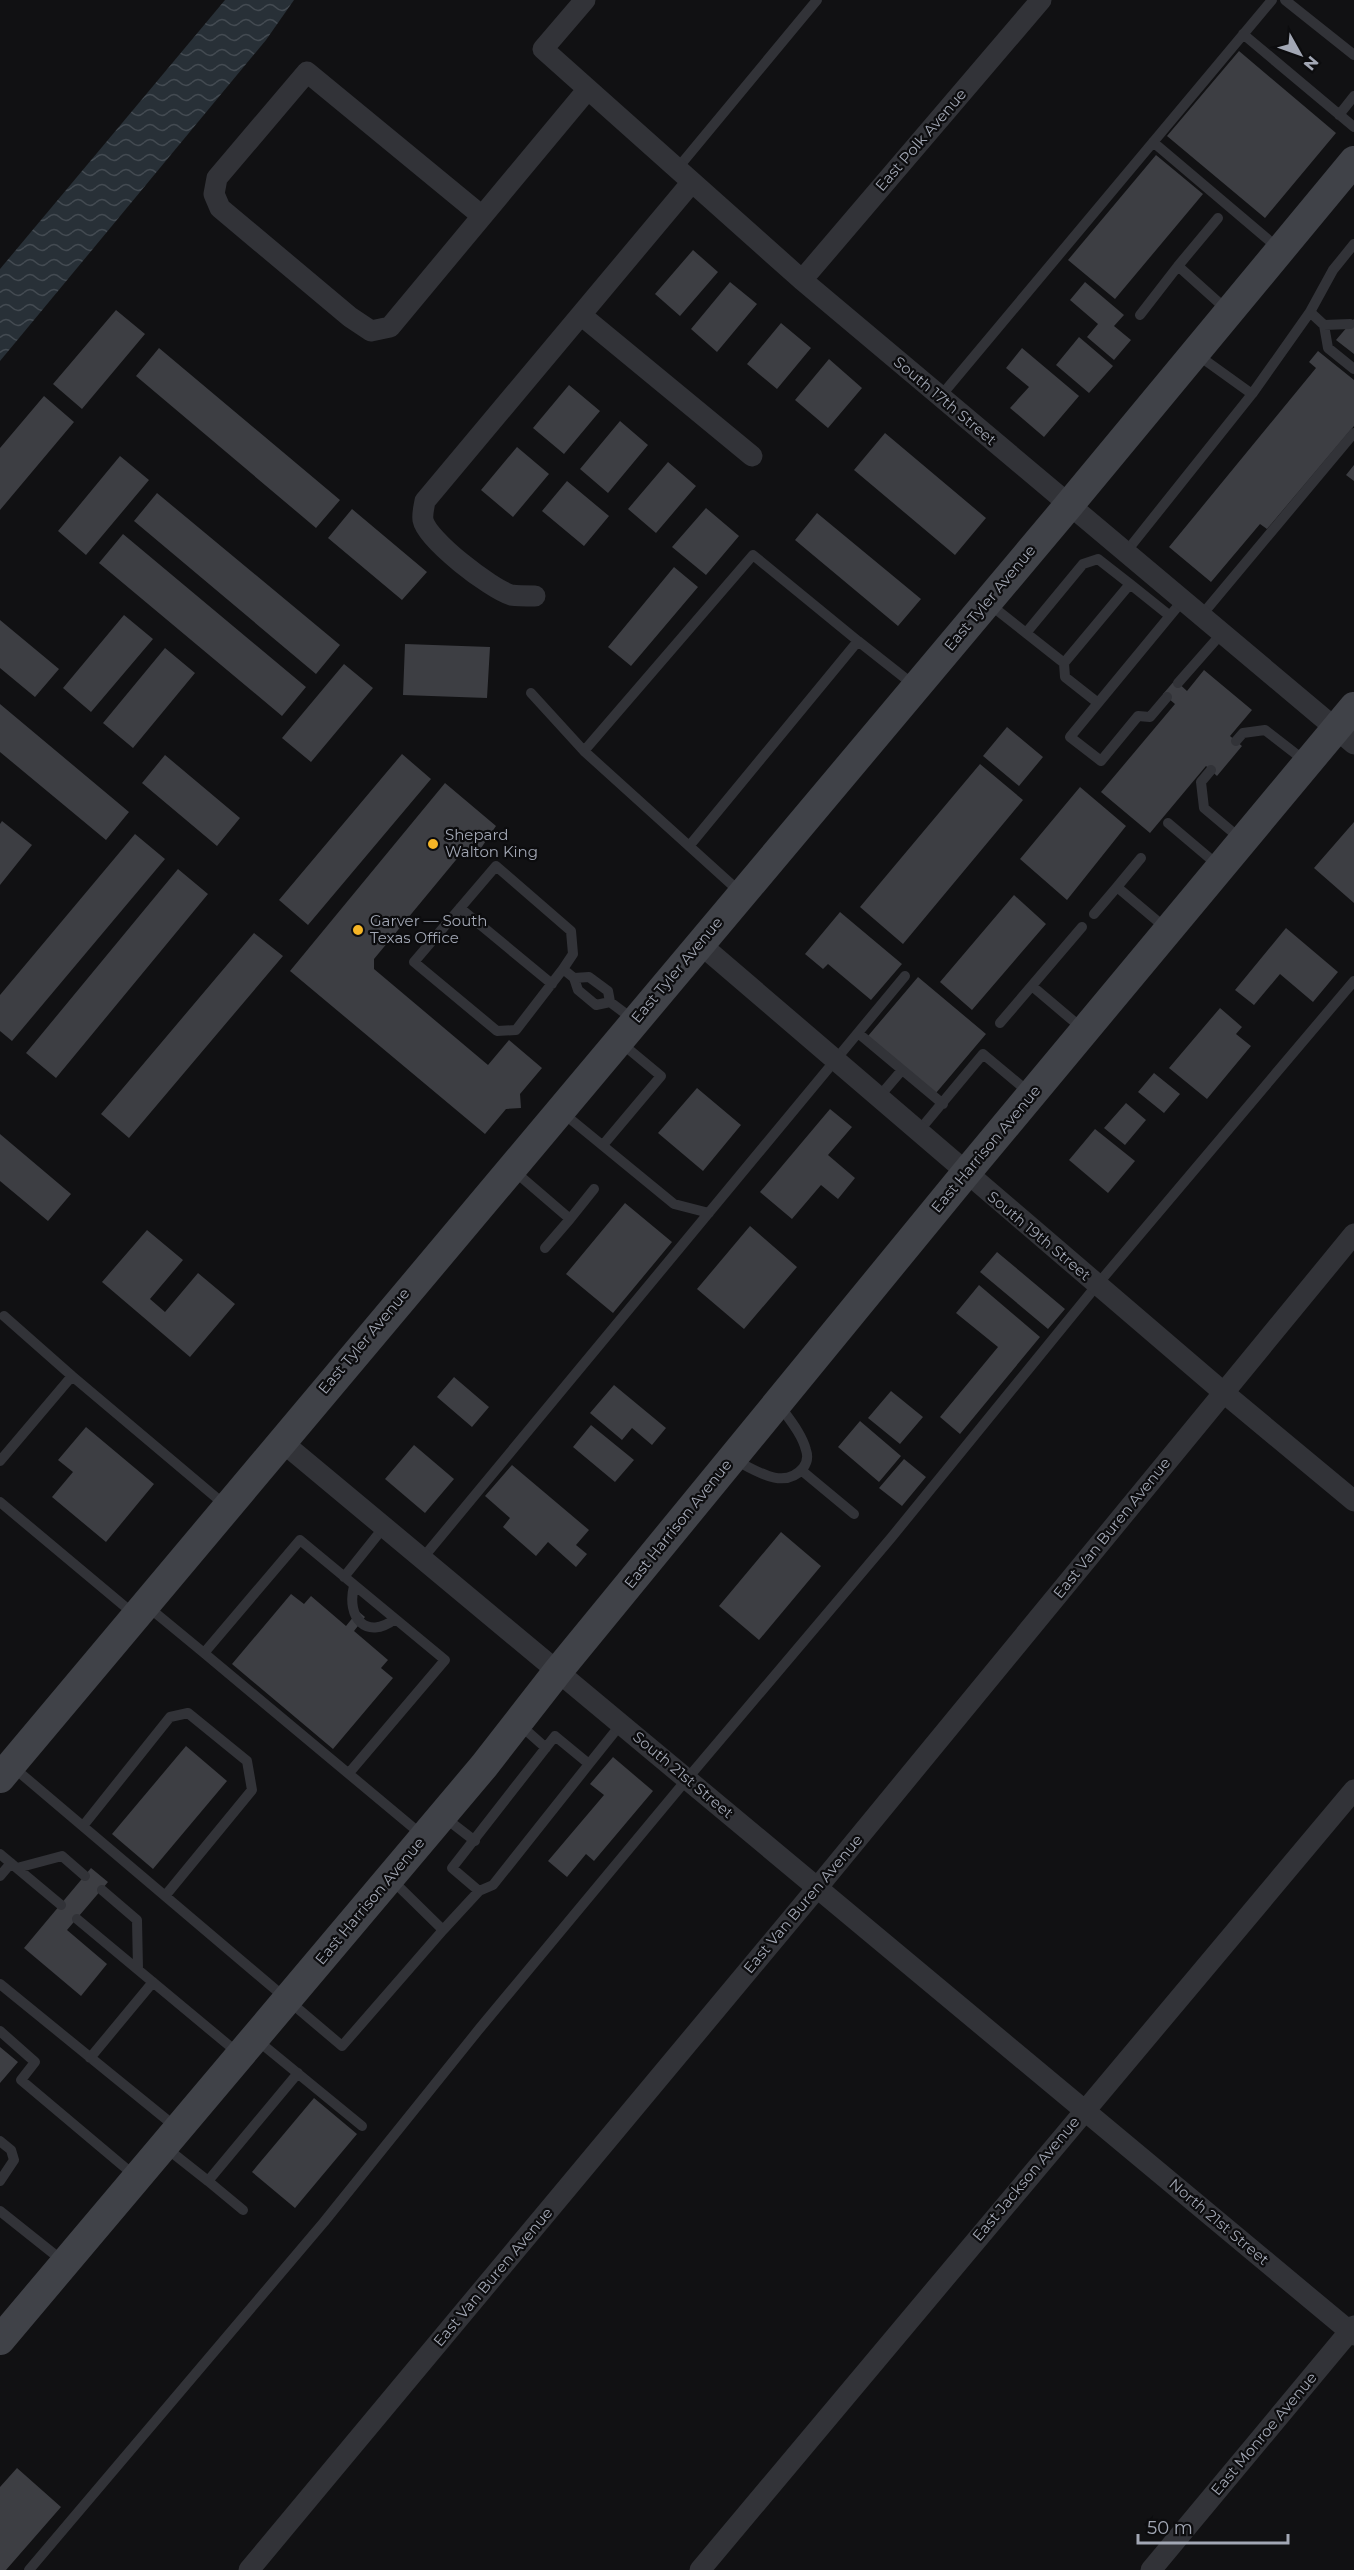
<svg xmlns="http://www.w3.org/2000/svg" width="1354" height="2570" font-family="Montserrat,sans-serif">
  <defs>
    <pattern id="water-waves" width="16" height="10" patternUnits="userSpaceOnUse" patternTransform="scale(1.5)"><rect width="16" height="10" fill="#283037"/><path d="M0 5q4-4 8 0t8 0" fill="none" stroke="#444b52"/></pattern>
  </defs>
  <rect width="100%" height="100%" fill="#111113"/>
  <path fill="url(#water-waves)" d="M225,0H294L266,40L0,361V269Z"/>
  <path fill="#3d3e43" d="M1239,51L1336,133L1265,218L1167,136Z
    M1156,155L1203,194L1115,299L1068,260Z
    M693,250L718,272L680,316L655,294Z
    M730,282L757,304L717,352L691,329Z
    M1085,282L1124,315L1114,326L1131,340L1114,360L1087,337L1098,324L1070,300Z
    M116,310L145,334L82,409L53,384Z
    M1354,319V354L1336,340Z
    M781,323L811,348L777,389L747,364Z
    M1079,337L1113,366L1089,393L1056,365Z
    M159,348L340,500L316,528L136,376Z
    M1022,348L1079,396L1044,437L1010,408L1029,387L1006,368Z
    M1318,351L1354,380V426L1267,529L1260,524L1211,582L1169,547L1316,368L1309,362Z
    M829,359L862,388L828,428L795,400Z
    M569,385L600,411L564,454L533,428Z
    M44,396L74,422L0,510V448Z
    M620,421L648,445L608,493L580,469Z
    M885,433L986,518L955,555L854,470Z
    M517,447L549,474L513,517L481,490Z
    M120,456L149,480L86,555L58,531Z
    M668,462L696,486L656,533L628,509Z
    M1354,465V481L1346,475Z
    M567,481L609,516L584,546L542,511Z
    M157,493L340,645L316,674L134,521Z
    M706,508L739,536L706,575L672,547Z
    M352,509L427,572L402,600L328,538Z
    M817,513L921,599L898,626L795,540Z
    M123,534L306,687L282,716L99,563Z
    M674,567L698,587L631,666L608,647Z
    M124,615L153,639L91,712L63,688Z
    M0,620L59,669L35,697L0,668Z
    M405,644L490,647L487,698L403,695Z
    M165,648L195,673L133,748L103,723Z
    M344,664L373,688L311,762L282,738Z
    M1204,670L1252,710L1230,736L1242,746L1217,776L1206,766L1150,833L1101,792L1175,704L1163,694L1175,680L1187,691Z
    M0,704L129,812L106,840L0,752Z
    M1007,727L1043,757L1019,786L983,756Z
    M402,754L431,779L308,925L279,900Z
    M165,755L240,818L217,846L142,783Z
    M980,764L1023,800L903,944L860,907Z
    M445,783L496,826L475,857L465,849L374,959V969L488,1065L509,1040L542,1068L520,1094L521,1108L506,1109L485,1134L290,971Z
    M1080,787L1126,826L1067,900L1020,859Z
    M2,821L32,845L0,885V824Z
    M1354,822V903L1314,868Z
    M135,834L165,859L12,1041L0,1031V995Z
    M178,869L208,894L56,1078L26,1053Z
    M1014,895L1046,924L972,1010L940,982Z
    M840,912L902,964L871,1000L828,964L823,969L805,954Z
    M1286,928L1338,972L1313,1002L1280,974L1254,1005L1235,990Z
    M254,933L283,956L129,1138L101,1114Z
    M918,977L986,1034L936,1093L868,1036Z
    M1220,1008L1242,1027L1236,1034L1251,1046L1207,1099L1169,1068Z
    M1154,1073L1180,1094L1164,1113L1138,1092Z
    M697,1088L741,1125L703,1171L658,1133Z
    M1126,1103L1146,1120L1125,1145L1104,1128Z
    M830,1109L852,1127L828,1155L855,1178L838,1199L821,1185L792,1219L760,1192Z
    M1095,1129L1135,1161L1108,1193L1069,1160Z
    M0,1134L71,1194L48,1221L0,1181Z
    M625,1203L672,1242L613,1313L566,1274Z
    M750,1226L797,1267L744,1329L697,1289Z
    M147,1230L183,1260L150,1299L165,1312L198,1273L235,1304L190,1357L102,1282Z
    M997,1252L1065,1309L1048,1329L980,1272Z
    M979,1285L1040,1337L960,1434L940,1417L998,1347L956,1313Z
    M454,1377L489,1407L472,1427L437,1397Z
    M614,1385L666,1428L652,1445L632,1428L622,1440L590,1413Z
    M891,1391L923,1417L900,1444L868,1418Z
    M860,1421L901,1456L879,1482L838,1447Z
    M591,1425L634,1460L615,1482L573,1447Z
    M86,1427L154,1484L106,1542L52,1497L73,1472L58,1460Z
    M414,1445L454,1479L425,1513L385,1479Z
    M904,1459L926,1477L902,1506L879,1488Z
    M512,1465L589,1530L576,1545L587,1554L576,1567L548,1542L536,1556L503,1527L510,1518L485,1496Z
    M781,1532L821,1566L759,1640L719,1606Z
    M291,1594L304,1604L311,1596L346,1626L358,1611L365,1617L354,1631L388,1660L381,1668L393,1678L333,1749L232,1664Z
    M186,1746L227,1781L153,1869L112,1834Z
    M613,1757L653,1791L594,1861L586,1854L567,1877L548,1861L604,1795L590,1784Z
    M91,1868L108,1882L67,1930L107,1964L81,1996L24,1948Z
    M0,2047L18,2062L0,2083Z
    M314,2098L357,2134L295,2208L252,2172Z
    M17,2468L61,2507L6,2570H0V2487Z"/>
  <g fill="none" stroke-linecap="round" stroke-linejoin="round">
    <path stroke="#323338" stroke-width="10" d="M1285,0L1354,55
      M1243,34L1354,127
      M1339,115L1354,96
      M1153,142L1278,248
      M677,169L817,0
      M1218,218L1178,266L1227,310
      M1310,312L1324,325L1350,324
      M1140,315L1178,266
      M1324,325L1328,348L1354,369
      M1252,394L1310,312L1333,270L1354,244
      M940,397L1272,0
      M1126,552L1252,394L1195,353
      M1130,584L1170,616
      M988,603L1064,663L1065,677L1098,703
      M1201,616L1354,433
      M1026,633L1083,564L1098,559L1130,584L1064,663
      M1178,683L1222,633
      M531,693L584,751L741,893
      M1167,697L1150,717L1138,716L1101,761L1070,737L1183,600
      M1236,741L1243,733L1265,730L1305,761
      M584,751L753,555L858,641
      M1211,770L1201,782L1204,808L1242,840
      M1168,823L1220,867
      M690,845L858,641L915,686
      M1141,858L1117,887L1168,930
      M460,908L552,984
      M1094,914L1117,887
      M563,969L516,1030L497,1031L414,962L496,866L571,931L573,954L563,969L574,978L578,990L596,1005L610,1002
      M574,978L589,977L608,991L610,1002L634,1020
      M1032,986L1084,1030
      M1000,1023L1082,927
      M858,1033L943,1104
      M878,1098L902,1070
      M563,1113L674,1204L709,1213
      M918,1132L983,1054L1031,1094
      M603,1145L661,1076L620,1042
      M513,1170L570,1219L594,1189
      M545,1248L570,1219
      M4,1316L72,1376
      M735,1460C755,1470 784,1491 803,1468C807,1463 808,1456 806,1450C802,1434 789,1419 780,1406
      M0,1461L72,1376L225,1505
      M801,1470L854,1514
      M0,1502L135,1615
      M422,1559L905,976
      M344,1577L384,1527
      M354,1586C346,1617 366,1641 395,1619
      M147,1606L204,1653
      M519,1724L546,1748
      M13,1767L342,2046L443,1930L392,1880
      M349,1773L445,1660L300,1540L204,1653L422,1835
      M444,1817L475,1841
      M83,1826L170,1717L188,1713L247,1761L252,1790L165,1896
      M0,1854L61,1905
      M17,1868L62,1856L85,1876
      M0,1876L11,1863
      M102,1890L137,1920L138,1969
      M479,1891L452,1868L555,1736L589,1764L621,1724
      M77,1919L238,2053
      M443,1930L479,1891L493,1885L589,1764
      M0,1984L177,2128
      M0,2031L35,2062L21,2080L135,2176
      M257,2040L362,2126
      M90,2058L153,1982
      M0,2141L11,2150L14,2160L0,2181
      M165,2147L208,2181L298,2073
      M208,2181L243,2210
      M0,2211L64,2262
      M29,2570L324,2222L480,2028L687,1779L891,1538L1097,1285L1354,981"/>
    <path stroke="#323338" stroke-width="21" d="M585,0L543,49L802,280L1354,744
      M482,216L307,72L217,178L214,194L220,208L350,317L371,331L390,327L588,89
      M802,280L1041,0
      M581,315L752,456
      M535,596C527,596 518,596 511,595C491,589 427,540 423,520C422,514 424,507 425,501L692,182
      M699,943L1223,1392L1354,1501
      M281,1441L1354,2335
      M249,2570L817,1888L1354,1234
      M700,2570L1354,1790
      M1151,2570L1354,2326"/>
    <path stroke="#404248" stroke-width="30" d="M0,1778L1069,505L1354,161
      M0,2340L484,1766L558,1671L966,1173L1354,707"/>
  </g>
  <g fill="#f6b526" stroke="#0c0c0e" stroke-width="2">
    <circle cx="433" cy="844" r="6"/>
    <circle cx="358" cy="930" r="6"/>
  </g>
  <g text-anchor="middle" stroke-width="4.5" stroke-linejoin="round" paint-order="stroke">
    <g font-size="15" fill="#a2a7b4" stroke="#0c0c0e">
      <text transform="translate(921 140) rotate(-49)" y="5">East Polk Avenue</text>
      <text transform="translate(945 401) rotate(40)" y="5">South 17th Street</text>
      <text transform="translate(990 598) rotate(-50)" y="5">East Tyler Avenue</text>
      <text transform="translate(677 970) rotate(-50)" y="5">East Tyler Avenue</text>
      <text transform="translate(986 1149) rotate(-50)" y="5">East Harrison Avenue</text>
      <text transform="translate(1039 1236) rotate(40)" y="5">South 19th Street</text>
      <text transform="translate(364 1341) rotate(-50)" y="5">East Tyler Avenue</text>
      <text transform="translate(678 1524) rotate(-51)" y="5">East Harrison Avenue</text>
      <text transform="translate(1112 1528) rotate(-51)" y="5">East Van Buren Avenue</text>
      <text transform="translate(683 1775) rotate(40)" y="5">South 21st Street</text>
      <text transform="translate(370 1901) rotate(-50)" y="5">East Harrison Avenue</text>
      <text transform="translate(803 1904) rotate(-50)" y="5">East Van Buren Avenue</text>
      <text transform="translate(1026 2179) rotate(-50)" y="5">East Jackson Avenue</text>
      <text transform="translate(1219 2222) rotate(40)" y="5">North 21st Street</text>
      <text transform="translate(493 2277) rotate(-50)" y="5">East Van Buren Avenue</text>
      <text transform="translate(1264 2434) rotate(-50)" y="5">East Monroe Avenue</text>
    </g>
    <g font-size="15" fill="#a2a7b4" stroke="#0c0c0e" text-anchor="start">
      <text x="445" y="840">Shepard<tspan x="445" dy="17">Walton King</tspan></text>
      <text x="370" y="926">Garver — South<tspan x="370" dy="17">Texas Office</tspan></text>
    </g>
  </g>
  <g transform="translate(1300 54) rotate(130)" stroke="#0c0c0e" stroke-width="4.5" paint-order="stroke">
  <path d="M0-4.5L10 22L0 15L-10 22Z" fill="#a2a7b4"/>
  <text y="-9" font-size="16" font-weight="bold" text-anchor="middle" fill="#a2a7b4">N</text>
  </g>
  <path d="M1138 2534v9h150v-9" fill="none" stroke="#a2a7b4" stroke-width="3"/>
  <text x="1147" y="2534" font-size="18" fill="#a2a7b4" stroke="#0c0c0e" stroke-width="4.5" paint-order="stroke">50 m</text>
</svg>
